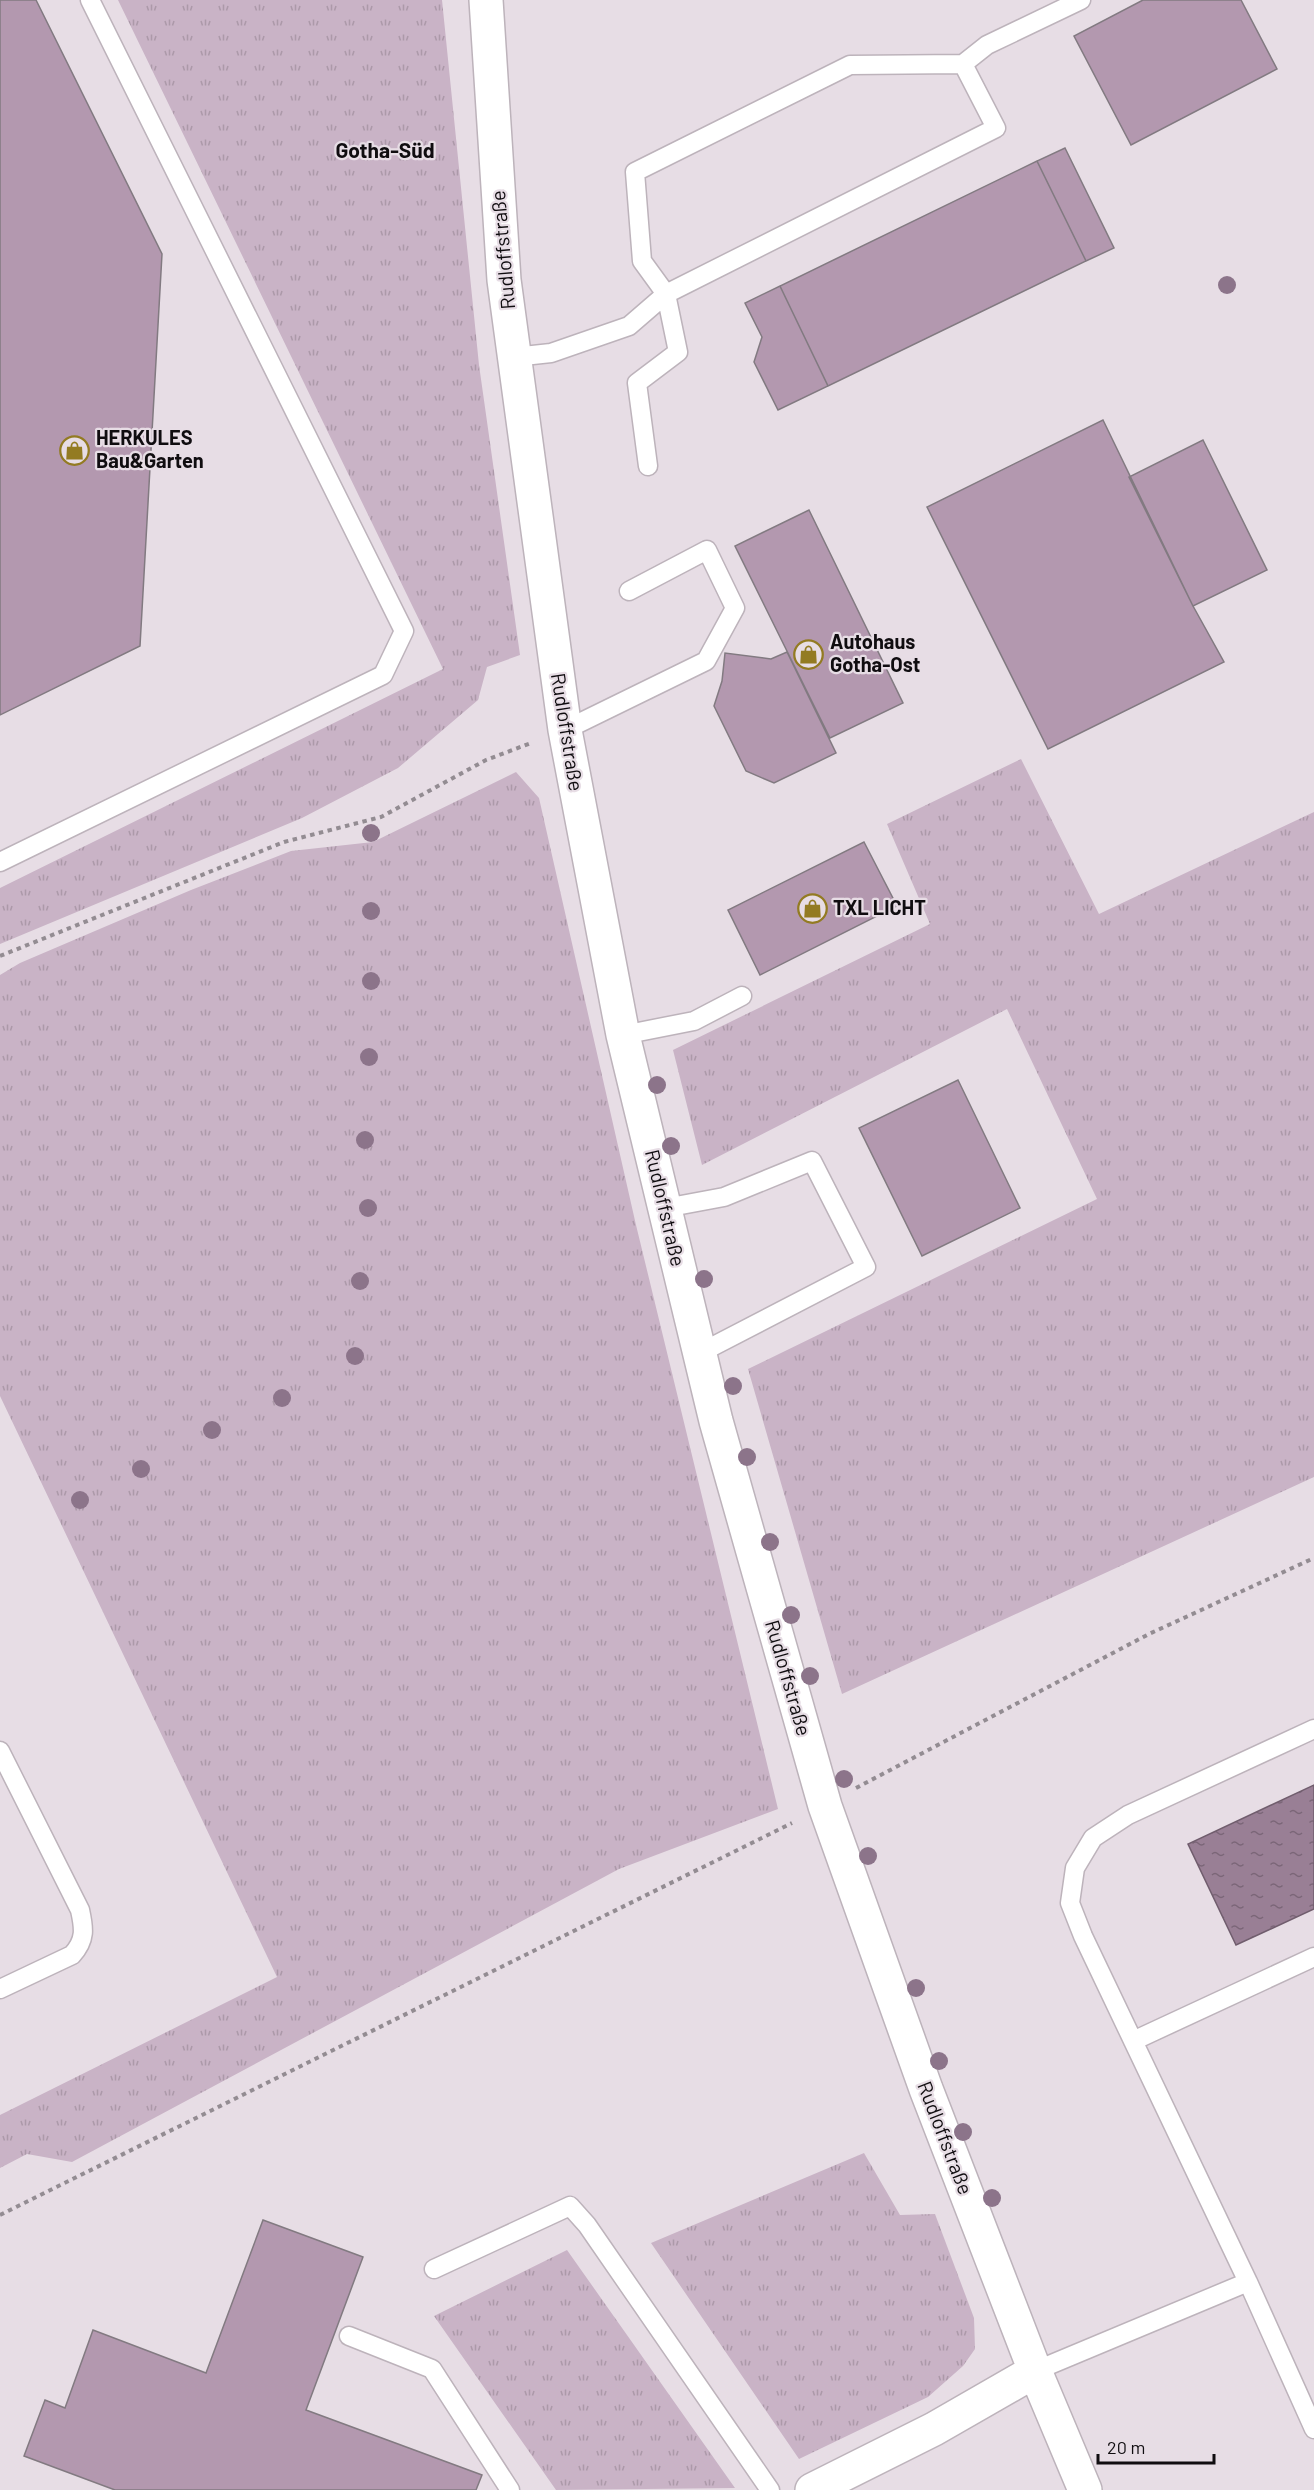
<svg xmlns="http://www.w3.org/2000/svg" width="1314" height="2490" font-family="Barlow,sans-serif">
  <defs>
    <pattern id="grass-tufts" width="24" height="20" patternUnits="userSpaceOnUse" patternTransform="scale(1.5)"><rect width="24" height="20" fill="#c9b3c6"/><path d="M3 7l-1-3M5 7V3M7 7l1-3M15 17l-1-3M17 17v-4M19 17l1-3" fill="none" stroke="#ac99a9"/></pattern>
    <pattern id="water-ripples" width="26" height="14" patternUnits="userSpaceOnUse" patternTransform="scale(1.5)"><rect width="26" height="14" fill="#997f95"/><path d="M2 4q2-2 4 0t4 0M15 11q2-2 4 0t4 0" fill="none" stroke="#7b6678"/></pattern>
  </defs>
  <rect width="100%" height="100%" fill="#e7dde5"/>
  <path fill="url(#grass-tufts)" d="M118,0H442L479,365L520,655L487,667L478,700L398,768L302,818L0,944V888L443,669Z
    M1021,759L1099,914L1314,812V1477L842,1694L748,1369L1097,1199L1007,1009L702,1165L673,1050L930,924L887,824Z
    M516,772L539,798L636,1225L778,1809L619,1869L72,2162L27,2154L0,2168V2115L277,1977L0,1396V975L20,963L191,890L291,851L373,842Z
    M864,2153L900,2215L935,2214L974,2318L975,2349L963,2366L928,2397L799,2459L651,2243Z
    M567,2250L735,2488L556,2490L434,2316Z"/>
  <path fill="url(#water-ripples)" stroke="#705d6d" stroke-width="1.5" d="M1314,1785V1909L1236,1945L1188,1844Z"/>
  <path fill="#b398af" stroke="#827a81" stroke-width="1.5" d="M0,0H36L162,254L140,646L0,715Z
    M1143,0H1241L1277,69L1131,145L1074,36Z
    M1065,148L1114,248L1086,261L1037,161Z
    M1037,161L1086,261L828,386L780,286Z
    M780,286L828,386L778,410L754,362L762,337L745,303Z
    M1103,420L1193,606L1224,662L1048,749L927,507Z
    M1203,440L1267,570L1193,606L1129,477Z
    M809,510L903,703L830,738L735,546Z
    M787,652L836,753L774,783L746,771L714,706L722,681L725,653L771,659Z
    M864,842L897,906L760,975L728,910Z
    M958,1080L1020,1208L922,1256L859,1128Z
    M263,2220L363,2257L306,2410L482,2475L476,2490H115L24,2456L45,2400L65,2408L93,2330L206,2373Z"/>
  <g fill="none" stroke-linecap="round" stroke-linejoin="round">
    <defs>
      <path id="service" d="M963,64L996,128L666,294L642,261L635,172L850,65L963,64L987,45L1081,0
        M514,357L551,353L629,326L666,294L678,352L637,383L648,466
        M565,730L706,661L735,608L707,550L629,591
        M0,862L383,675L404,631L90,0
        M623,1035L694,1021L742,996
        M665,1208L724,1197L812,1161L866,1267L700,1353
        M0,1751L80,1910C84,1928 86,1940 72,1955L0,1989
        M1133,2041L1314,1957
        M434,2269L570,2206L587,2225L770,2490
        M1248,2282L1314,2429
        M349,2336L432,2369L510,2490
        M1035,2371L1248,2282L1083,1936L1070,1903L1075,1868L1093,1838L1128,1815L1314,1729"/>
      <path id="minor" d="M486,0L504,280L565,730L623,1035L716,1421L825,1806L926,2089L1035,2371L1085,2490
        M812,2490L934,2429L1035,2371"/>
    </defs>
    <use href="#service" stroke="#bdb3bb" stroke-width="21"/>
    <use href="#minor" stroke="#bdb3bb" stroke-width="36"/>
    <path stroke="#938c92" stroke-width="4" stroke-dasharray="4.5 4.5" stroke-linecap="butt" d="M0,956L284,842L381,817L486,760L531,743
      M856,1788L1149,1634L1314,1558
      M0,2215L792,1823"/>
    <use href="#service" stroke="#fff" stroke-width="18"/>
    <use href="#minor" stroke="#fff" stroke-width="33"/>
  </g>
  <g fill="#8c748a">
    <circle cx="1227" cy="285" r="9"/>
    <circle cx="371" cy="833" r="9"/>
    <circle cx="371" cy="911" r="9"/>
    <circle cx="371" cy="981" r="9"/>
    <circle cx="369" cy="1057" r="9"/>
    <circle cx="657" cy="1085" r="9"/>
    <circle cx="365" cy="1140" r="9"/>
    <circle cx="671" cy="1146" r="9"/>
    <circle cx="368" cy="1208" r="9"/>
    <circle cx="704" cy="1279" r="9"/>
    <circle cx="360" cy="1281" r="9"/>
    <circle cx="355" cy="1356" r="9"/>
    <circle cx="733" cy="1386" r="9"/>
    <circle cx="282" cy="1398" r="9"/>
    <circle cx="212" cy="1430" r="9"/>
    <circle cx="747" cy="1457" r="9"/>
    <circle cx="141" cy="1469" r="9"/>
    <circle cx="80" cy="1500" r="9"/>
    <circle cx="770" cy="1542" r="9"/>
    <circle cx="791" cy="1615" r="9"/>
    <circle cx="810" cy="1676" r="9"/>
    <circle cx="844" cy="1779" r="9"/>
    <circle cx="868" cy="1856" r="9"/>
    <circle cx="916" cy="1988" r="9"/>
    <circle cx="939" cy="2061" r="9"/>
    <circle cx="963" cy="2132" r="9"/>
    <circle cx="992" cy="2198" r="9"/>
  </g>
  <defs>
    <symbol id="shop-ring" viewBox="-11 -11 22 22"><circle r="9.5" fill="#e7dde5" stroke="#937b22" stroke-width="1.5"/><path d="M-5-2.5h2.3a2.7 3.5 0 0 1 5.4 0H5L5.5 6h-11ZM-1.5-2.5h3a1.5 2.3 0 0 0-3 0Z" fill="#937b22"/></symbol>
  </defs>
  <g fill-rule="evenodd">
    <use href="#shop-ring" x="58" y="434" width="33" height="33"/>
    <use href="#shop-ring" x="792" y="638" width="33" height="33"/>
    <use href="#shop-ring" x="796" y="892" width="33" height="33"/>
  </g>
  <g text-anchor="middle" stroke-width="4.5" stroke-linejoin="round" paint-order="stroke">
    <g font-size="20" fill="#100d10" stroke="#e7dde5">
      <text transform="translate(503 250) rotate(-95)" y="7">Rudloffstraße</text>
      <text transform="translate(567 732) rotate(81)" y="7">Rudloffstraße</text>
      <text transform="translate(665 1208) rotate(77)" y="7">Rudloffstraße</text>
      <text transform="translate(788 1678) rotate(74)" y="7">Rudloffstraße</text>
      <text transform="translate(945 2138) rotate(69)" y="7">Rudloffstraße</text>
    </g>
    <g font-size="20" font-weight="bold" fill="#100d10" stroke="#e7dde5" text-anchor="start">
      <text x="96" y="445">HERKULES<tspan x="96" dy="23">Bau&amp;Garten</tspan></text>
      <text x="830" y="649">Autohaus<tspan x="830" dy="23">Gotha-Ost</tspan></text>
      <text x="833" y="915">TXL LICHT</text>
    </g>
    <g font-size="21" font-weight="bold" fill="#100d10" stroke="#e7dde5">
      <text x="385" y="158">Gotha-Süd</text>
    </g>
  </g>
  <path d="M1098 2454v9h116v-9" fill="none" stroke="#100d10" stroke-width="3"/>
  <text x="1107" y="2454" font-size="18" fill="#100d10" stroke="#e7dde5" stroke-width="4.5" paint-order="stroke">20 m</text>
</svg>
